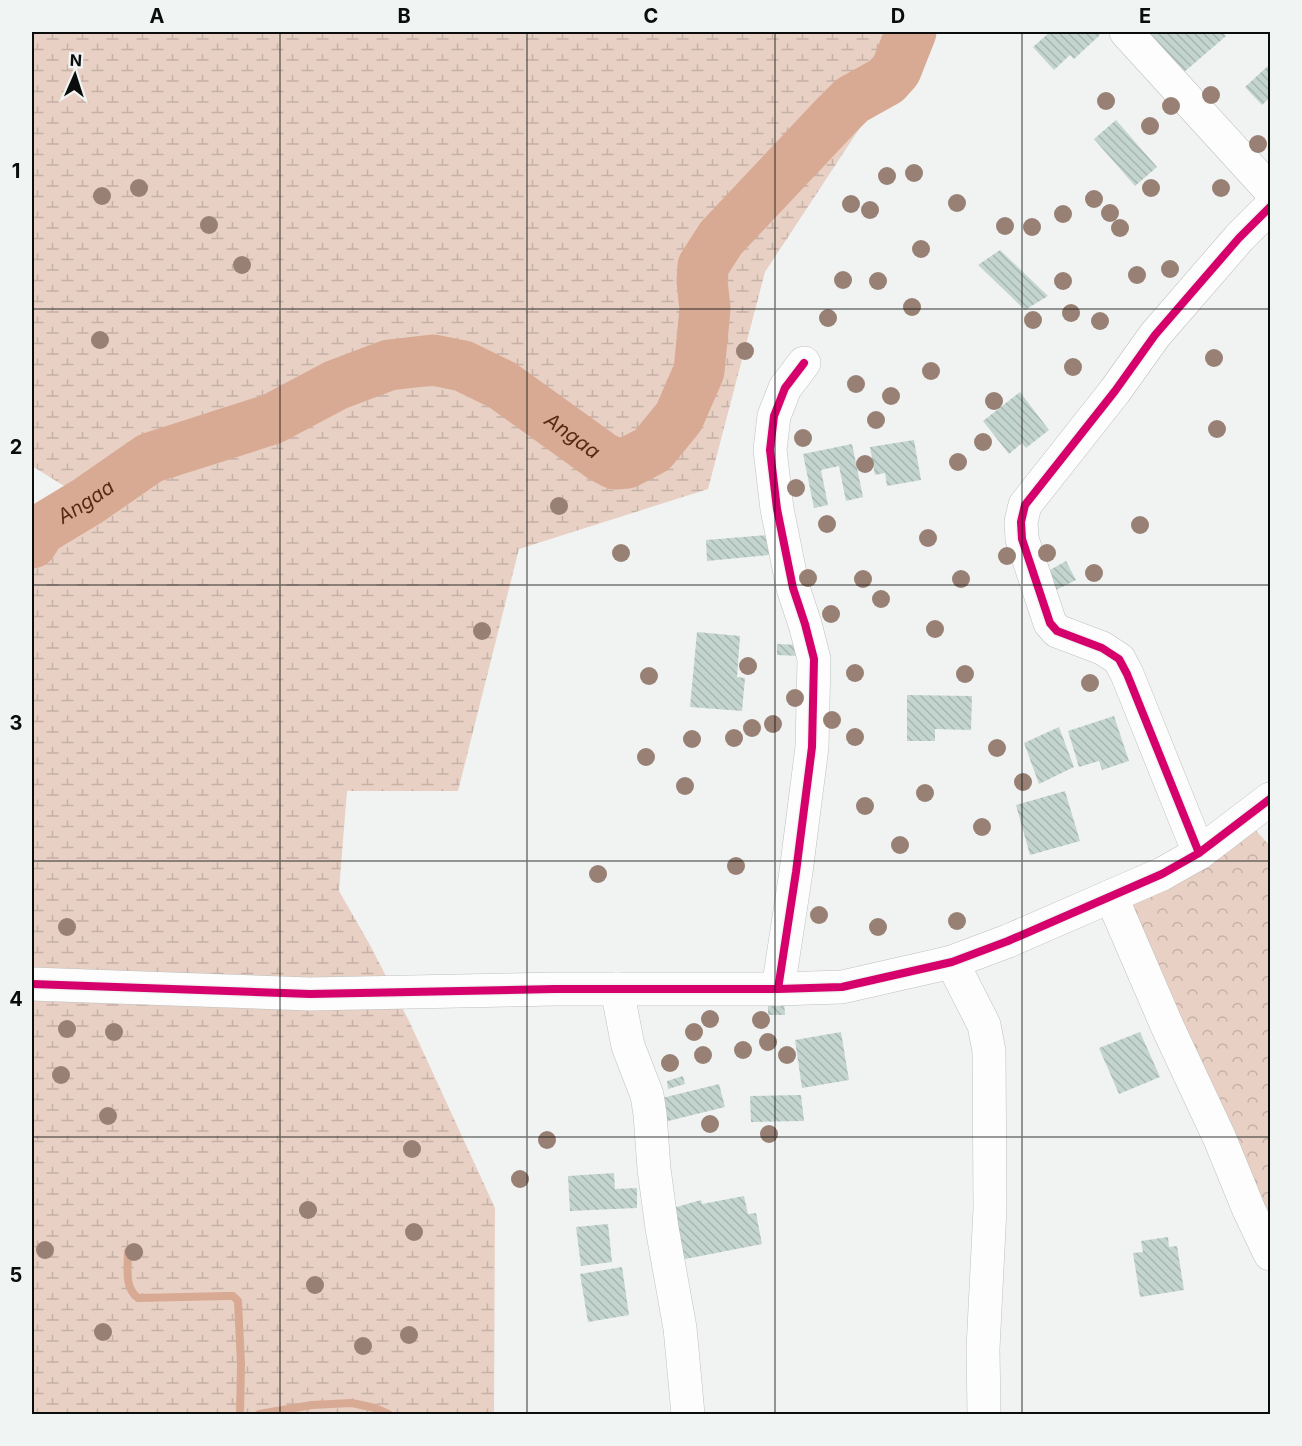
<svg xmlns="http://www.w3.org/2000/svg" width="1302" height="1446" font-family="Inter,sans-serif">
  <defs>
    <pattern id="forest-crowns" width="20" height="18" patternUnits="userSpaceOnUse" patternTransform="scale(1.5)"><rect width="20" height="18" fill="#e8d0c4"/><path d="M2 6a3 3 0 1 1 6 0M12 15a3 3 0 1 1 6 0" fill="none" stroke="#c6b1a7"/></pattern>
    <pattern id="wetland-marsh" width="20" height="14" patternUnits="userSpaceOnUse" patternTransform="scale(1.5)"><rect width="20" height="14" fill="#e8d0c4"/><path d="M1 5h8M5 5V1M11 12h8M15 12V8" fill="none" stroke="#c6b1a7"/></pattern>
    <pattern id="building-back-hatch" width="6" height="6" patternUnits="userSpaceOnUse" patternTransform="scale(1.5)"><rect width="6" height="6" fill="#c4d5d0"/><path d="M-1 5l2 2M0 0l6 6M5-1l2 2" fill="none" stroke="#a7b6b1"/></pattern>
  </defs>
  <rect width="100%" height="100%" fill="#f1f3f2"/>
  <path fill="url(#forest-crowns)" d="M1250,824L1270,846V1258L1113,895Z"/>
  <path fill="url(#wetland-marsh)" d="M32,32H923L765,272L708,489L519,549L458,791H347L339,891L370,945L409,1021L495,1208L494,1414H32V543L40,530L88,501L32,466Z"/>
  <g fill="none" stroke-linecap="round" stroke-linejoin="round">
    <path stroke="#d8aa93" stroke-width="8" d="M128,1252C128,1268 124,1288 138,1298L227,1296H233L238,1301L241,1364L240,1414
      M259,1414L312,1405L352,1403L375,1408L388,1414"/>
    <path stroke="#d8aa93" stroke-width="51" id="s1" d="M32,543L40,530L88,501L150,458L272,419L336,385L389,365L433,360L463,366L502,385L602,457L615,464L627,463L652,450L679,417L699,371L705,309L702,281L703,266L721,238L835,117L852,100L886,81L896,70L911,32"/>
  </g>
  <path fill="url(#building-back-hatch)" d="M1050,32H1097L1100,35L1074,59L1070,55L1054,70L1033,47Z
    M1151,32H1222L1226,36L1183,73L1149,33Z
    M1270,64V98L1262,105L1245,87Z
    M1116,120L1157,167L1135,186L1094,139Z
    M1000,250L1048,296L1025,310L978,265Z
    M1020,392L1049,430L1026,448L1022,443L1009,454L983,421Z
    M914,440L921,480L887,486L885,473L875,475L870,447Z
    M852,444L863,497L846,501L839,466L821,470L828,505L814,508L803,454Z
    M768,535L769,555L707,561L706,540Z
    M1066,561L1076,580L1050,593L1041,575Z
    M697,632L740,636L737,677L745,678L742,711L690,707Z
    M777,644L799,645V656L777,655Z
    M907,695L972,696L971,730L935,729V741H907Z
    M1114,716L1129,761L1102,770L1099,761L1079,767L1068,731Z
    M1059,727L1074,767L1039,784L1024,743Z
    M1065,791L1080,841L1030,855L1016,805Z
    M784,1001L785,1015H768V1002Z
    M841,1032L849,1080L802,1088L795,1040Z
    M1140,1032L1160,1077L1119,1094L1099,1048Z
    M683,1076L685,1084L668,1089L667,1081Z
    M719,1084L725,1107L664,1122L658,1099Z
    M801,1095L804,1121L751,1122L750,1096Z
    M614,1173L615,1189L637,1188V1208L570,1211L568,1176Z
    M744,1196L748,1214L756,1213L762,1244L675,1261L666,1210L701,1200L702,1204Z
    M608,1224L612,1262L581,1266L576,1227Z
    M1168,1237L1169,1247L1177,1246L1184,1290L1140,1297L1133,1253L1143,1252L1141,1241Z
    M622,1267L629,1315L588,1322L580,1274Z"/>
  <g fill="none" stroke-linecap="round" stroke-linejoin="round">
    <defs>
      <path id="street" d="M1126,32L1270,190
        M1199,853L1127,674L1119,659L1102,648L1057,631L1050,623L1022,539L1021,522L1025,505L1115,391L1155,335L1239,238L1270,207
        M1111,896L1168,1028L1220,1139L1249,1210L1270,1254
        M952,962L984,1025L989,1051L990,1208L983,1349L984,1414
        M617,989L628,1046L647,1095L650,1114L654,1169L662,1228L680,1328L688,1414
        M778,989L796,872L812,747L814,659L805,624L793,588L777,509L770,450L774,416L785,388L804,363"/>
      <path id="secondary" d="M32,984L310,994L555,989H778L842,987L952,962L1008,941L1162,874L1199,853L1270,799"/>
    </defs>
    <use href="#street" stroke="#bec0bf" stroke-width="34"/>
    <use href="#secondary" stroke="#bec0bf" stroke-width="34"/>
    <use href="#street" stroke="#fdfdfd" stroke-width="33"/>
    <use href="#secondary" stroke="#fdfdfd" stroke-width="33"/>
    <defs>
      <path id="cycleway" d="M1199,853L1127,674L1119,659L1102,648L1057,631L1050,623L1022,539L1021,522L1025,505L1115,391L1155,335L1239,238L1270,207
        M32,984L310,994L555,989H778L842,987L952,962L1008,941L1162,874L1199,853L1270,799
        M778,989L796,872L812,747L814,659L805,624L793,588L777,509L770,450L774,416L785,388L804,363"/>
    </defs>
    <use href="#cycleway" stroke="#f0f4f3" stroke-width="11"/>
    <use href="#cycleway" stroke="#d6006c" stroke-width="8"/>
  </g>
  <g fill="#988174">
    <circle cx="1211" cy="95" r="9"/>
    <circle cx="1106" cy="101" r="9"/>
    <circle cx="1171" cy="106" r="9"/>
    <circle cx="1150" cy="126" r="9"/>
    <circle cx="1258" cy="144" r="9"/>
    <circle cx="914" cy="173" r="9"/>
    <circle cx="887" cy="176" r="9"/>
    <circle cx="139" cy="188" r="9"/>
    <circle cx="1151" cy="188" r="9"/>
    <circle cx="1221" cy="188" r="9"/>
    <circle cx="102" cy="196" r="9"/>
    <circle cx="1094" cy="199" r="9"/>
    <circle cx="957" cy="203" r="9"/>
    <circle cx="851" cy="204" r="9"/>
    <circle cx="870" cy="210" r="9"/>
    <circle cx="1110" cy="213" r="9"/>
    <circle cx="1063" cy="214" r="9"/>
    <circle cx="209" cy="225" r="9"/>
    <circle cx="1005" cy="226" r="9"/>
    <circle cx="1032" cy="227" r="9"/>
    <circle cx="1120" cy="228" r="9"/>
    <circle cx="921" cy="249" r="9"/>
    <circle cx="242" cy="265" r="9"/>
    <circle cx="1170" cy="269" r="9"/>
    <circle cx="1137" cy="275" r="9"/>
    <circle cx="843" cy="280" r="9"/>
    <circle cx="878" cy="281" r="9"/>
    <circle cx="1063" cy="281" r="9"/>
    <circle cx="912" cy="307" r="9"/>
    <circle cx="1071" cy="313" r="9"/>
    <circle cx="828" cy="318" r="9"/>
    <circle cx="1033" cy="320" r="9"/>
    <circle cx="1100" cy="321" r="9"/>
    <circle cx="100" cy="340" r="9"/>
    <circle cx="745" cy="351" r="9"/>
    <circle cx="1214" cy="358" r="9"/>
    <circle cx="1073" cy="367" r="9"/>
    <circle cx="931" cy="371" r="9"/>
    <circle cx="856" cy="384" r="9"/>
    <circle cx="891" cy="396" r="9"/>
    <circle cx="994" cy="401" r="9"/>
    <circle cx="876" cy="420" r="9"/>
    <circle cx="1217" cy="429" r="9"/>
    <circle cx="803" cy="438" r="9"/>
    <circle cx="983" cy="442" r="9"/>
    <circle cx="958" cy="462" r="9"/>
    <circle cx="865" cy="464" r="9"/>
    <circle cx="796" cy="488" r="9"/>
    <circle cx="559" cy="506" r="9"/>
    <circle cx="827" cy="524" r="9"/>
    <circle cx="1140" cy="525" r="9"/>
    <circle cx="928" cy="538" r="9"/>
    <circle cx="621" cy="553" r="9"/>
    <circle cx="1047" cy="553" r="9"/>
    <circle cx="1007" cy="556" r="9"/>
    <circle cx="1094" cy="573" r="9"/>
    <circle cx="808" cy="578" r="9"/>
    <circle cx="863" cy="579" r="9"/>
    <circle cx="961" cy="579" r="9"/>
    <circle cx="881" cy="599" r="9"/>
    <circle cx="831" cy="614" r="9"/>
    <circle cx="935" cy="629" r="9"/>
    <circle cx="482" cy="631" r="9"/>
    <circle cx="748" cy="666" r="9"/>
    <circle cx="855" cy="673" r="9"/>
    <circle cx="965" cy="674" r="9"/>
    <circle cx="649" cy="676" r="9"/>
    <circle cx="1090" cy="683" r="9"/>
    <circle cx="795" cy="698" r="9"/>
    <circle cx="832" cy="720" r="9"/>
    <circle cx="773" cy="724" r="9"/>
    <circle cx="752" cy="728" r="9"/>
    <circle cx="855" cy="737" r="9"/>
    <circle cx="734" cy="738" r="9"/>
    <circle cx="692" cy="739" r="9"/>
    <circle cx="997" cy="748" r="9"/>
    <circle cx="646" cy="757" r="9"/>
    <circle cx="1023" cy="782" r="9"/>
    <circle cx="685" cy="786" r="9"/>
    <circle cx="925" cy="793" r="9"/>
    <circle cx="865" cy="806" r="9"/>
    <circle cx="982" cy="827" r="9"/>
    <circle cx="900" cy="845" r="9"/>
    <circle cx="736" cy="866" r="9"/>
    <circle cx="598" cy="874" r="9"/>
    <circle cx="819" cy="915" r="9"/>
    <circle cx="957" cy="921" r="9"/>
    <circle cx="67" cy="927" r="9"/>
    <circle cx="878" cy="927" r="9"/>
    <circle cx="710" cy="1019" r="9"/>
    <circle cx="761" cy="1020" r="9"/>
    <circle cx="67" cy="1029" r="9"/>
    <circle cx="114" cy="1032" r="9"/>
    <circle cx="694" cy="1032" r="9"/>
    <circle cx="768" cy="1042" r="9"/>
    <circle cx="743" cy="1050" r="9"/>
    <circle cx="703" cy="1055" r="9"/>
    <circle cx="787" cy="1055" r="9"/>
    <circle cx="670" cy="1063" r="9"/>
    <circle cx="61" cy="1075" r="9"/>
    <circle cx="108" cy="1116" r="9"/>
    <circle cx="710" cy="1124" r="9"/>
    <circle cx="769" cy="1134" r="9"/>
    <circle cx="547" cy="1140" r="9"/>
    <circle cx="412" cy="1149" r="9"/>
    <circle cx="520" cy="1179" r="9"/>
    <circle cx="308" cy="1210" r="9"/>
    <circle cx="414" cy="1232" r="9"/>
    <circle cx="45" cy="1250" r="9"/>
    <circle cx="134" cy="1252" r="9"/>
    <circle cx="315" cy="1285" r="9"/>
    <circle cx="103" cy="1332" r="9"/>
    <circle cx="409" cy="1335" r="9"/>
    <circle cx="363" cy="1346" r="9"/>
  </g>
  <path fill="none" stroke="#0b0c0c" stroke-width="1.5" stroke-opacity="0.55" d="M280,32V1414M527,32V1414M775,32V1414M1022,32V1414M32,309H1270M32,585H1270M32,861H1270M32,1137H1270"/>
  <g text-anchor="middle" stroke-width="5" stroke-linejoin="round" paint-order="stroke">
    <g font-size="20" font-style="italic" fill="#562a12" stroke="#f0f4f3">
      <text dy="7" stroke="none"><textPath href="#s1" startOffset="609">Angaa</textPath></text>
      <text dy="7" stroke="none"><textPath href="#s1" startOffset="69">Angaa</textPath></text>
    </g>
  </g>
  <rect width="1302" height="1446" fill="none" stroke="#f0f4f3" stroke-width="66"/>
  <g transform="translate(75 75) rotate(3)" stroke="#f0f4f3" stroke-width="4.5" paint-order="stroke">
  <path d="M0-4.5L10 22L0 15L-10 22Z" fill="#0b0c0c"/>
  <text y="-9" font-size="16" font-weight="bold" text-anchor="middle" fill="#0b0c0c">N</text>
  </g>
  <rect x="33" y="33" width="1236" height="1380" fill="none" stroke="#0b0c0c" stroke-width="2"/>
  <g font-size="20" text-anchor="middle" font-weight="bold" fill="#0b0c0c">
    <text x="157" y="23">A</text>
    <text x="404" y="23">B</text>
    <text x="651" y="23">C</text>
    <text x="898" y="23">D</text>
    <text x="1145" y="23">E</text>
    <text x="16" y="178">1</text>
    <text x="16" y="454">2</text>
    <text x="16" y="730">3</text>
    <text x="16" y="1006">4</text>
    <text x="16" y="1282">5</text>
  </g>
</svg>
